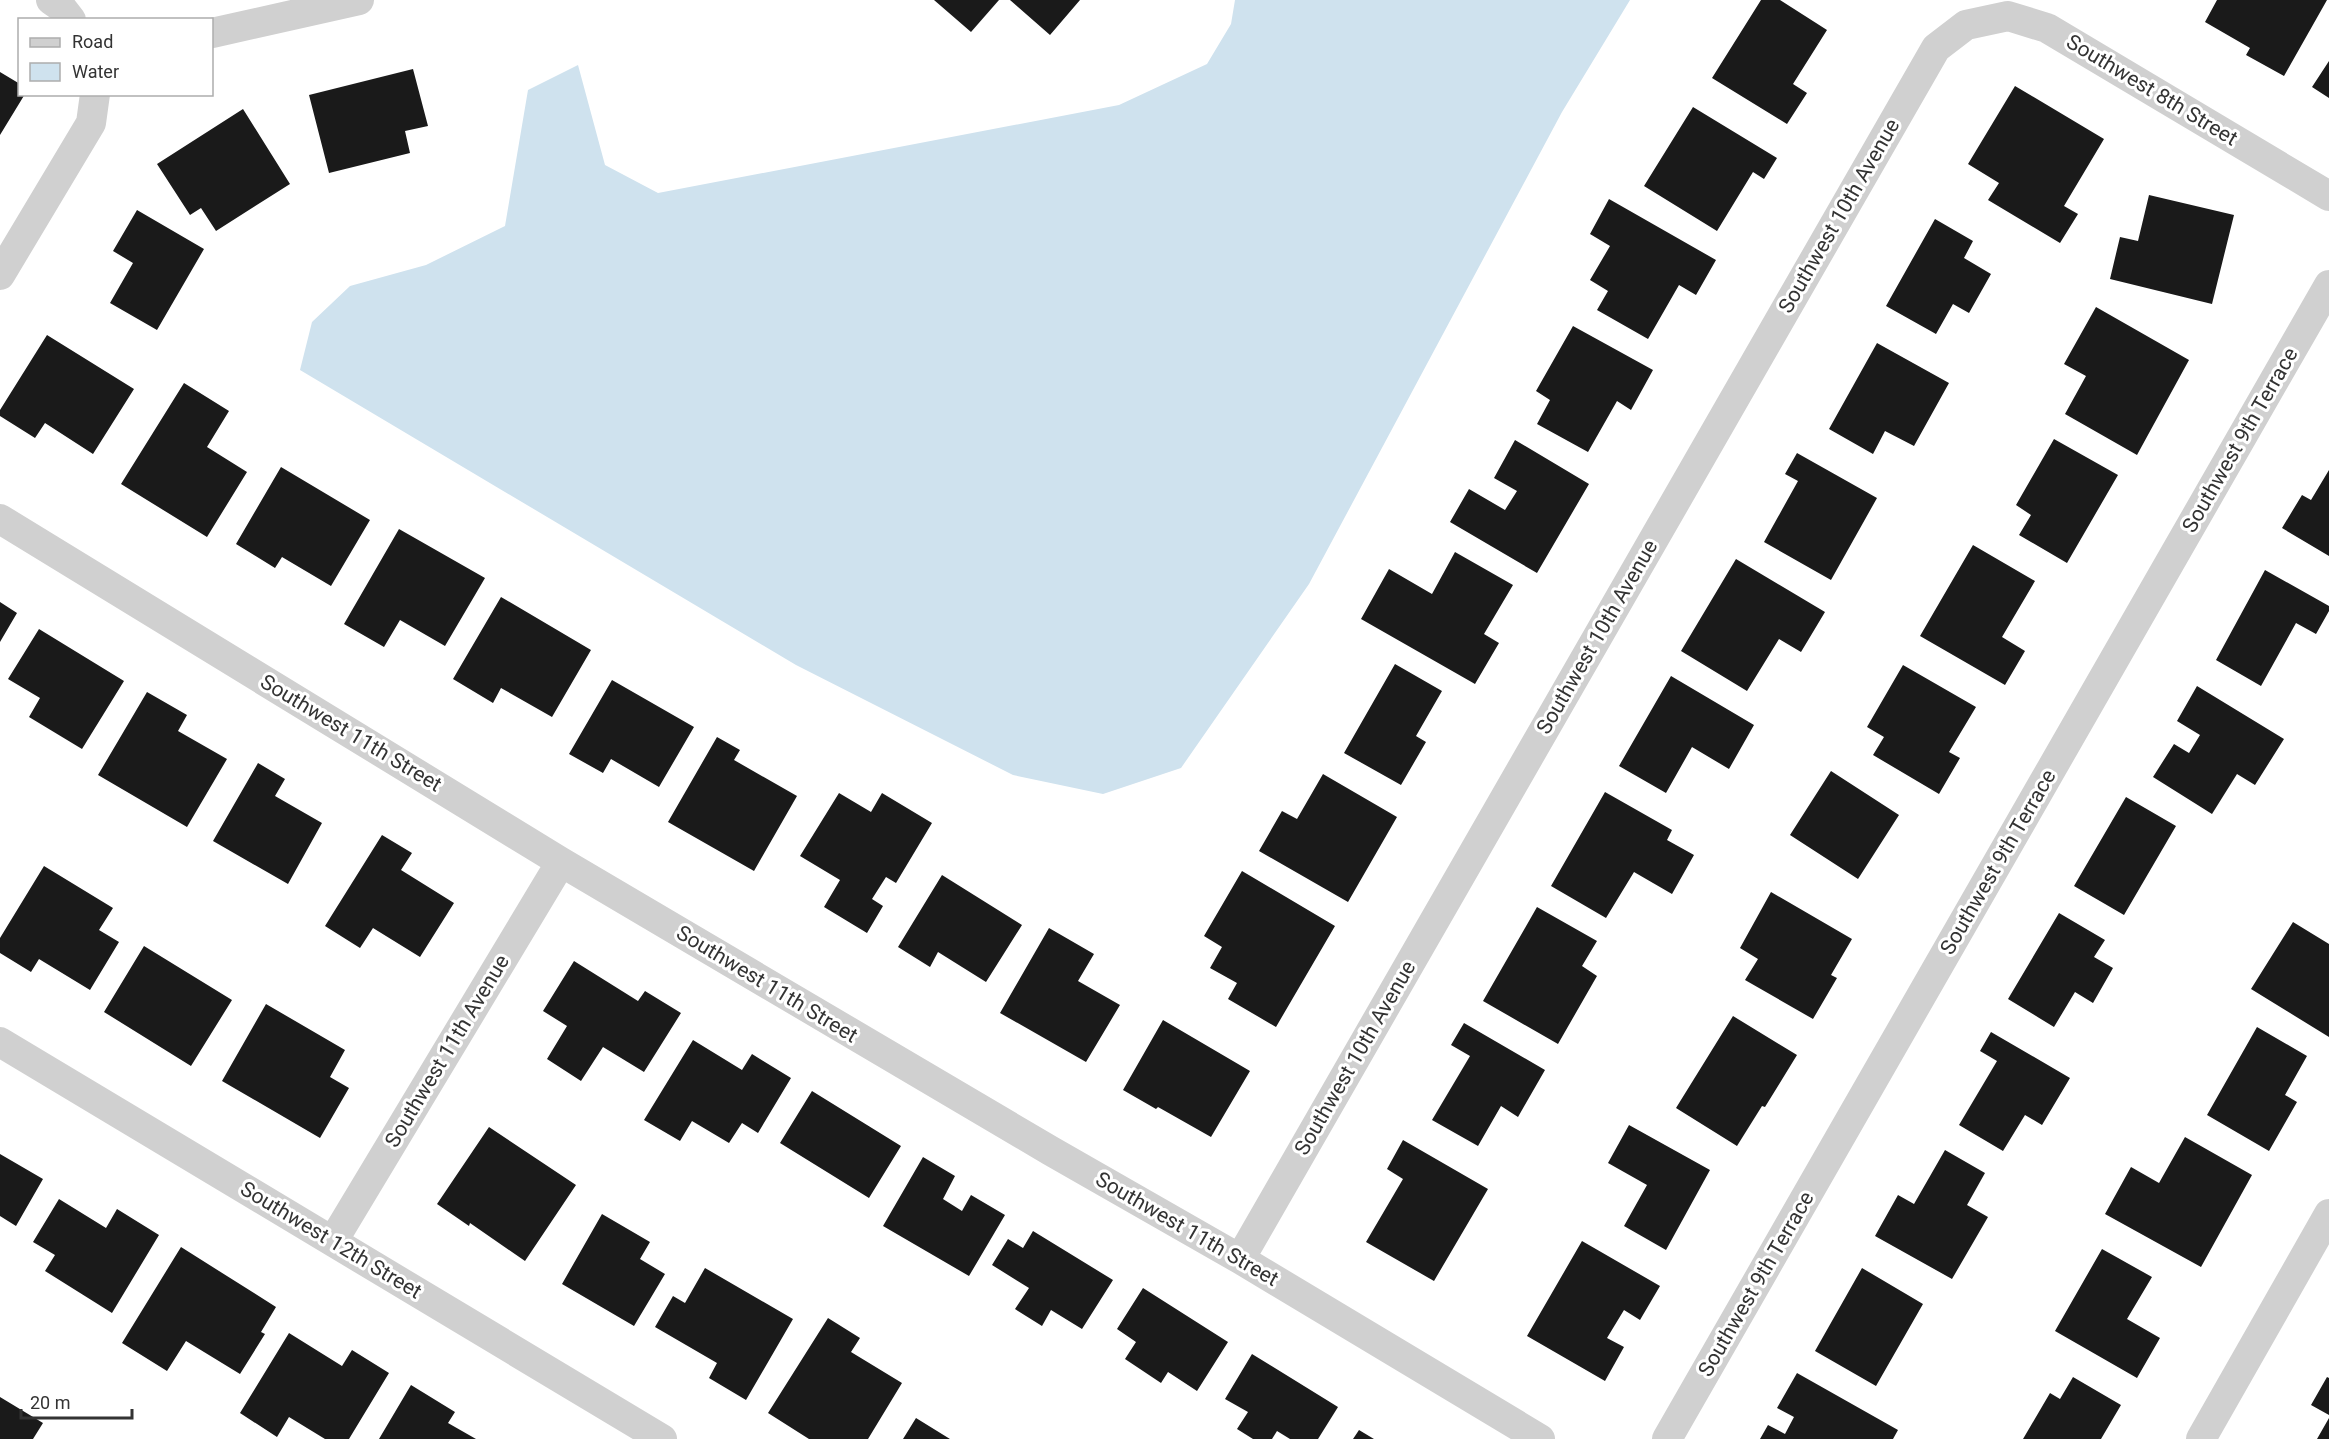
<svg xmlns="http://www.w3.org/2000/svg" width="2329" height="1439" font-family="Roboto,sans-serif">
  <rect width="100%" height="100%" fill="#fff"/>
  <path fill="#cfe2ee" d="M1235,0H1630L1562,112L1309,584L1181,768L1103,794L1013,775L796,665L300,370L312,322L350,286L426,265L505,226L528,90L578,65L605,165L658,193L1119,105L1207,64L1231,24Z"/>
  <path fill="#1a1a1a" d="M934,0H999L971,32Z
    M1010,0H1080L1050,35Z
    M1761,0H1780L1827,30L1793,84L1807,93L1787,124L1712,78Z
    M2217,0H2327L2284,76L2246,55L2250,48L2205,22Z
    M2329,61V98L2312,87Z
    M413,69L428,126L405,131L410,153L329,173L309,95Z
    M0,72L20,84V94H25L0,135Z
    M2015,86L2104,139L2064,206L2078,214L2060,243L1988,200L1999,183L1968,164Z
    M1693,107L1777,158L1764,179L1753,172L1717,231L1644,186Z
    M243,109L290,184L216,231L201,208L190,215L157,164Z
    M2149,195L2234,215L2212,304L2110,279L2120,237L2138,241Z
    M1609,199L1716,260L1696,295L1679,285L1648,339L1597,310L1608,291L1590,280L1610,246L1590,234Z
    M137,210L204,249L157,330L110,303L133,263L113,251Z
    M1935,219L1973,241L1964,258L1991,274L1969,313L1953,304L1936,334L1886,306Z
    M2096,307L2189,360L2137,455L2065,414L2086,376L2064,364Z
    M1573,326L1653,370L1631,410L1617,401L1588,452L1537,424L1550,400L1536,391Z
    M47,335L134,389L93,454L45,423L35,438L0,416V410Z
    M1877,343L1949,383L1914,446L1885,431L1873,454L1829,429Z
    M184,383L229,411L207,447L247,472L207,537L121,484Z
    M2054,439L2118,475L2067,563L2019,535L2031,515L2016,505Z
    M1515,440L1589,484L1537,573L1450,522L1469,489L1505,510L1517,491L1494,478Z
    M1797,453L1877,498L1831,580L1764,542L1798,481L1785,474Z
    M281,467L370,520L331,586L282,557L275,568L236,544Z
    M2329,470V556L2282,528L2302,495L2311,500Z
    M399,529L485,578L445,646L400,620L384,647L344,624Z
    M1973,545L2035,581L2002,637L2025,651L2005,685L1920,636Z
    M1455,552L1513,585L1484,634L1499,643L1475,684L1361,619L1389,569L1432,594Z
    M1736,559L1825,612L1801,652L1779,639L1747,691L1681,651Z
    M2265,570L2329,606V611L2316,634L2296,623L2261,686L2216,660Z
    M501,597L591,650L552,717L501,688L493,703L453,679Z
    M0,602L17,613L0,642Z
    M39,629L124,681L82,749L29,717L40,698L8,679Z
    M1395,664L1442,691L1416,736L1426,742L1401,785L1344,753Z
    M1903,665L1976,707L1949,752L1960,758L1939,794L1873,755L1884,737L1867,727Z
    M1671,676L1754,725L1729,769L1692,747L1666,793L1619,766Z
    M612,680L694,727L659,787L611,759L603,773L569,754Z
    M2197,686L2284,739L2255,785L2237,774L2212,814L2153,777L2174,744L2189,753L2200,735L2177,721Z
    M147,692L187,715L178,731L227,759L187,827L98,775Z
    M717,737L740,750L734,760L797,796L754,871L668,822Z
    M258,763L285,779L275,796L322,823L288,884L213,841Z
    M1831,771L1899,815L1858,879L1790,835Z
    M1323,774L1397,817L1348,902L1259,851L1282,811L1297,819Z
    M1605,792L1672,830L1667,840L1694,855L1672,894L1634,872L1606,918L1551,886Z
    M839,793L871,812L882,793L932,823L896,883L886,877L872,899L883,906L867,933L824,907L840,880L800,856Z
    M2126,797L2176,826L2124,915L2074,886Z
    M382,835L412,853L401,870L454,903L420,957L373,928L360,948L325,926Z
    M44,866L113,908L99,930L119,942L90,990L39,959L31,972L0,953V938Z
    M1242,871L1335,926L1276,1027L1228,999L1237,983L1210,968L1222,947L1204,936Z
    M942,875L1022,925L986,982L938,952L930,967L898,947Z
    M1771,892L1852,939L1831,975L1837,978L1813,1019L1745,980L1758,959L1740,948Z
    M1537,907L1597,941L1582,966L1597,976L1558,1044L1483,1001Z
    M2059,913L2105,940L2094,957L2113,968L2093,1003L2075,992L2054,1027L2008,999Z
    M2293,922L2329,944V1037L2251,989Z
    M1049,928L1094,954L1078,981L1120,1005L1086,1062L1000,1013Z
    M144,946L232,1000L191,1066L104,1012Z
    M574,961L638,1001L645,991L681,1013L644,1072L603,1047L581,1081L547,1059L567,1026L543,1011Z
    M266,1004L345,1050L330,1077L349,1088L320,1138L222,1081Z
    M1733,1016L1797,1055L1765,1107L1762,1106L1737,1146L1676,1108Z
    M1163,1020L1250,1071L1211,1137L1158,1107L1156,1109L1123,1090Z
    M1464,1023L1545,1070L1518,1117L1501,1106L1478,1146L1432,1120L1470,1056L1451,1045Z
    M2257,1027L2307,1056L2285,1095L2297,1102L2269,1151L2207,1115Z
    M1991,1032L2070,1078L2042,1125L2025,1115L2003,1151L1959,1125L1997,1061L1980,1051Z
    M693,1040L742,1070L752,1054L791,1078L758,1133L742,1123L729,1143L692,1121L680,1141L644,1120Z
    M812,1091L901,1146L869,1198L780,1143Z
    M1629,1125L1710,1170L1666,1250L1624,1226L1647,1185L1608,1163Z
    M489,1127L576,1185L525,1261L470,1223L469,1226L437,1204Z
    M2185,1137L2252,1175L2201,1267L2105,1214L2131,1167L2159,1183Z
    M1403,1140L1488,1189L1434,1281L1366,1242L1403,1179L1387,1169Z
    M1945,1150L1985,1173L1967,1205L1988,1217L1952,1279L1875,1236L1898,1195L1914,1204Z
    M0,1154L43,1179L16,1226L0,1216Z
    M923,1157L955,1176L943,1199L962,1211L971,1195L1005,1215L969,1276L883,1226Z
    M59,1199L106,1228L117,1209L159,1235L112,1313L45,1271L55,1255L33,1242Z
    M602,1214L650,1242L640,1259L665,1274L634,1326L562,1284Z
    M1033,1231L1113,1280L1082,1329L1051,1310L1042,1326L1015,1309L1029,1288L992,1265L1008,1239L1023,1248Z
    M1582,1241L1660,1286L1640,1320L1624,1310L1607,1338L1624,1347L1605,1381L1527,1336Z
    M181,1247L276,1307L261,1332L265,1334L240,1374L186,1341L167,1371L122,1343Z
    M2102,1249L2152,1277L2127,1319L2160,1338L2137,1378L2055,1331Z
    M705,1268L793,1319L746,1400L709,1378L717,1363L655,1327L673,1296L685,1303Z
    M1862,1268L1923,1304L1876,1386L1815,1351Z
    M1143,1288L1228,1342L1197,1391L1168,1372L1161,1383L1125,1359L1136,1342L1117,1329Z
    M828,1318L860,1338L851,1352L902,1383L868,1439H809L768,1413Z
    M289,1333L342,1366L352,1350L389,1373L349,1439H325L289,1417L277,1437L240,1413Z
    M1252,1354L1338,1407L1318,1439H1290L1277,1431L1272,1439H1253L1237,1429L1248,1412L1225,1399Z
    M1797,1373L1898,1430L1893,1439H1760L1768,1425L1785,1434L1794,1417L1777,1408Z
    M2073,1377L2121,1405L2101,1439H2023L2050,1393L2060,1399Z
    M2327,1377L2329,1378V1415L2311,1405Z
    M411,1385L455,1412L448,1423L476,1439H379Z
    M0,1397L43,1423L33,1439H0Z
    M916,1418L950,1439H903Z
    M2329,1418V1439H2317Z
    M1359,1430L1374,1439H1353Z"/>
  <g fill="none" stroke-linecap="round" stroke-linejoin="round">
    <path stroke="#d0d0d0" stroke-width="30" d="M51,0L61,7L71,20
      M212,33L359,0
      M0,275L91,123L95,94
      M0,519L561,862L1051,1151L1240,1259L1540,1439
      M0,1042L662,1439
      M333,1241L561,862
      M1240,1259L1936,48L1966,25L2008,16L2047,28L2329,196
      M1667,1439L2329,285
      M2201,1439L2329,1214"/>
  </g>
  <g text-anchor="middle" stroke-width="6" stroke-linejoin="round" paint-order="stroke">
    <g font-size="21" fill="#333" stroke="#fff">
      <text transform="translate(2152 90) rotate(31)" y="7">Southwest 8th Street</text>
      <text transform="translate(1839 216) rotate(-60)" y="7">Southwest 10th Avenue</text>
      <text transform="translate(2240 440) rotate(-60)" y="7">Southwest 9th Terrace</text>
      <text transform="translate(1597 637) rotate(-60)" y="7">Southwest 10th Avenue</text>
      <text transform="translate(351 733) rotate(31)" y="7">Southwest 11th Street</text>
      <text transform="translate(1998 862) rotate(-60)" y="7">Southwest 9th Terrace</text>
      <text transform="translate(767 984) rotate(31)" y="7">Southwest 11th Street</text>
      <text transform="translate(447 1051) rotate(-59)" y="7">Southwest 11th Avenue</text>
      <text transform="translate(1355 1058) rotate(-60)" y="7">Southwest 10th Avenue</text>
      <text transform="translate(1187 1229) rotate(30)" y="7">Southwest 11th Street</text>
      <text transform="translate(331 1240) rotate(31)" y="7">Southwest 12th Street</text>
      <text transform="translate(1756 1284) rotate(-60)" y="7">Southwest 9th Terrace</text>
    </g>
  </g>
  <rect x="18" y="18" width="195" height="78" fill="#ffffff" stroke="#adadad" stroke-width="1.5"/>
  <rect x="30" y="38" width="30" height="9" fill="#d0d0d0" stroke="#adadad" stroke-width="1.5"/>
  <text x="72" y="48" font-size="18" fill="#333333">Road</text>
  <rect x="30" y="63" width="30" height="18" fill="#cfe2ee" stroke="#adadad" stroke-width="1.5"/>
  <text x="72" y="78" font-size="18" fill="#333333">Water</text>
  <path d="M21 1409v9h111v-9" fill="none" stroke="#333333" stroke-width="3"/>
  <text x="30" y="1409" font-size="18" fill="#333333" stroke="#ffffff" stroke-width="4.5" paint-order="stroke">20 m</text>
</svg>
